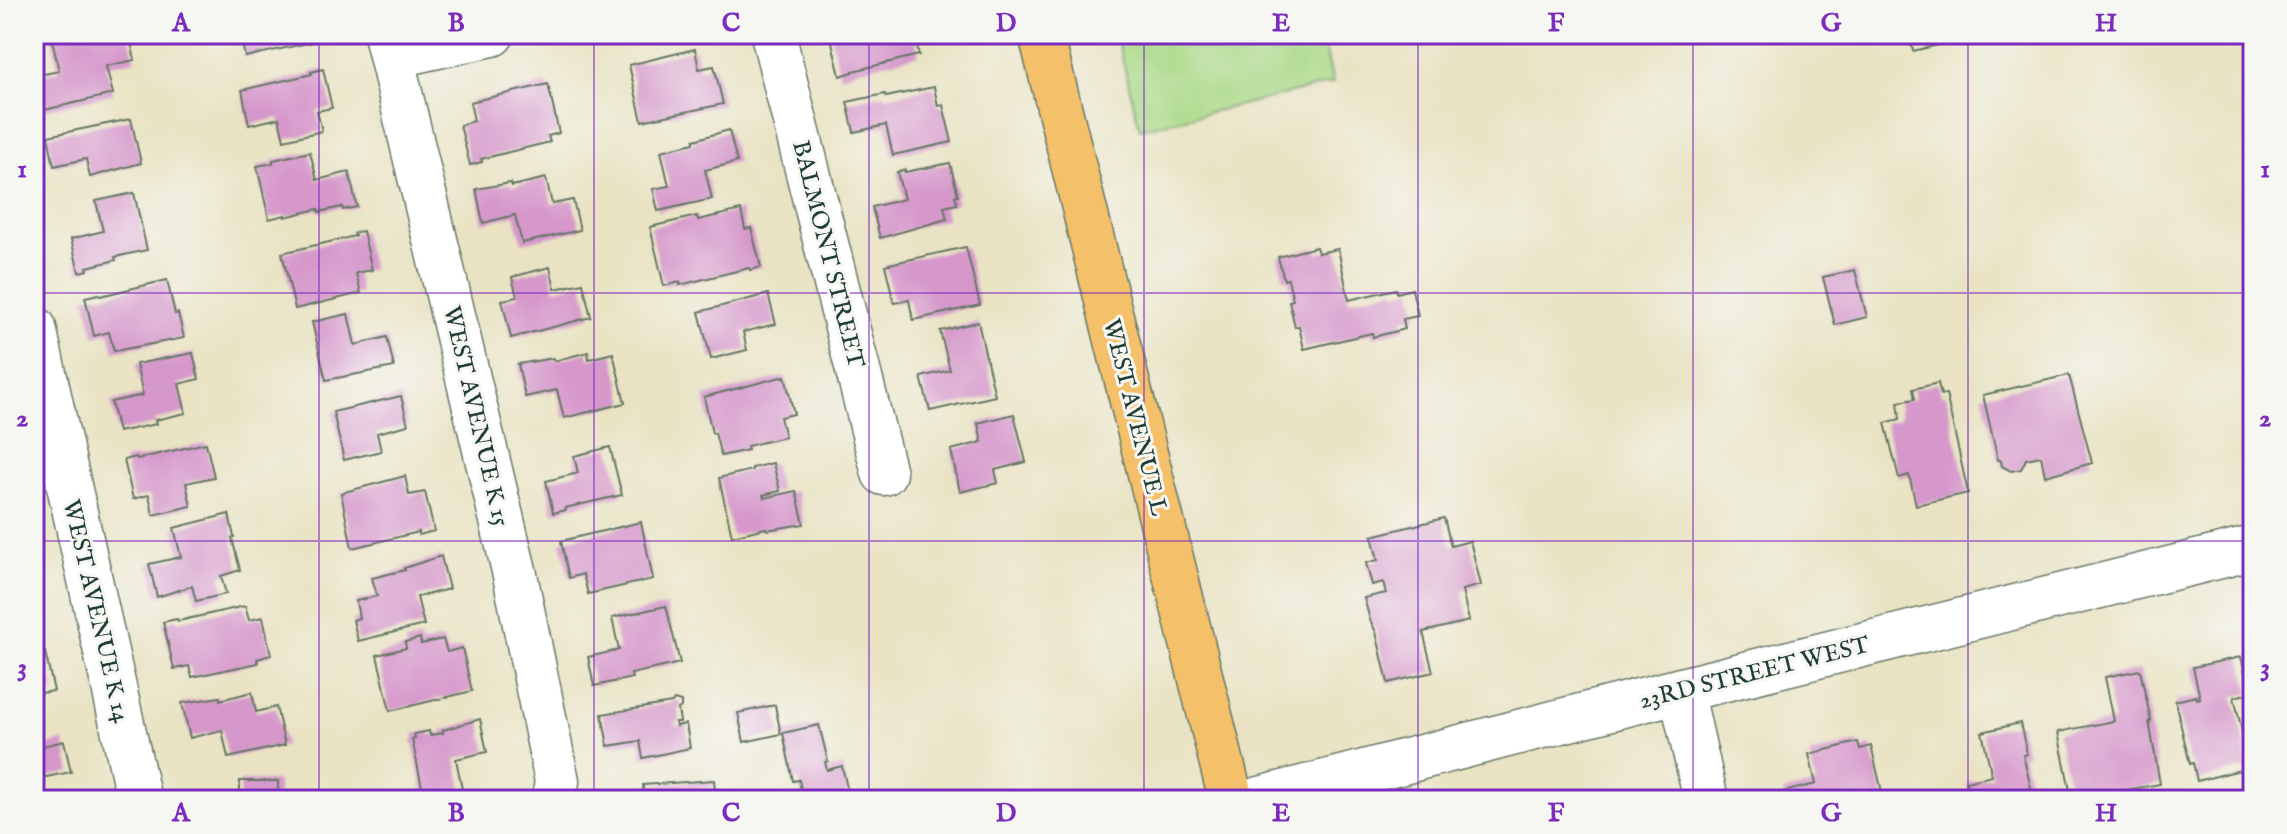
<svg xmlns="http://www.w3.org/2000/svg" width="2287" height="834" font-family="'IM FELL English',serif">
  <rect width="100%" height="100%" fill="#f6f6f2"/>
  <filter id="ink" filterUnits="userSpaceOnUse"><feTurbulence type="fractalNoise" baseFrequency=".0125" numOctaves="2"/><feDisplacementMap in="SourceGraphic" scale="16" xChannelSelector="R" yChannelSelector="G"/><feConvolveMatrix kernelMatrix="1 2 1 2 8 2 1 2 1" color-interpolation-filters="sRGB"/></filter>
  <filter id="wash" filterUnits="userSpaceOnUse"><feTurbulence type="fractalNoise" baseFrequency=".006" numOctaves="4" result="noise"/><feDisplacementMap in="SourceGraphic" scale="32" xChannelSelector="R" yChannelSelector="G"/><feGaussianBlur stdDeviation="1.8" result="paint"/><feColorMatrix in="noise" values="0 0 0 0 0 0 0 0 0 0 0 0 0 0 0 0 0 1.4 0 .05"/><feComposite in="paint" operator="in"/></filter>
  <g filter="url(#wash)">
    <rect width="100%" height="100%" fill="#e9e3c3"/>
    <path fill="#aad987" stroke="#648b5e" stroke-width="2" d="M1116,34H1322L1333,83L1140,129Z"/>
    <g id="blocks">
      <path fill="#d697cb" d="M75,34H129L135,60L106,66L113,94L40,111L34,76L59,71L52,39Z
        M240,34H316L317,41L245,57Z
        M845,34H914L919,55L853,71V72L840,76L831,38Z
        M1909,34H1967L1968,38L1913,51Z
        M695,49L699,69L714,66L723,104L642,121L629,65Z
        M323,69L332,108L317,111L322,131L284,140L279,118L249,125L242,90L312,74L311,72Z
        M548,84L559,133L548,136L550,142L481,159L482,162L470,165L460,125L474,121L470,102Z
        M934,87L938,106L943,105L952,142L893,155L886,125L854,132L847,102L885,94L886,97Z
        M131,119L141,163L90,177L86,159L54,166L48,136Z
        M729,130L737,162L705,170L712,199L658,211L653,189L669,186L661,151L694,143V140Z
        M310,152L317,180L349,172L357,207L343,210L342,207L319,212L318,209L285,217V215L269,219L257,166L273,163V160Z
        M950,163L958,195L955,196L957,204L944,207L947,219L880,238L872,207L904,199L897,172L905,170V172Z
        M546,178L552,204L573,200L580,230L522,243L515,215L483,223L476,189L511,183L512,186Z
        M134,193L147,250L115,257L116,260L87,267L88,270L79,272L71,239L103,231L96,201Z
        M741,210L745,229L751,228L761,267L750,270L749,268L680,285V282L664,286L650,227L697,216L698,220Z
        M363,231L372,270L356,273L361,293L295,309L282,253L355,236L354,233Z
        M966,247L980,305L913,320L909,300L894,303L885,265Z
        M1316,247L1318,253L1338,249L1349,300L1396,289L1397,293L1412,289L1418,316L1403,319L1405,329L1373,337L1372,333L1304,349L1299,326L1295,327L1289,301L1293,300L1288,279L1284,280L1278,257Z
        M550,267L555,289L583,283L591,317L511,338L502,300L517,297L512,277Z
        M1855,270L1867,317L1835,325L1823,277Z
        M167,280L175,314L178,313L184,338L114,351L109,332L94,336L85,297L99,294L100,296Z
        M768,294L776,324L743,332L747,350L711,359L699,312Z
        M348,314L355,345L387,337L394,367L326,380L312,322Z
        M978,322L995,396L930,411L921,377L950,370L940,331Z
        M588,352L589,359L613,353L625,403L564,418L557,390L525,397L518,364L554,358V361Z
        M193,353L199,379L179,384L186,413L155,420L156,424L118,432L111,402L143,395L136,364Z
        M2069,375L2092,463L2045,476L2041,456L2026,459L2021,469L2011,471L2002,466L2001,460H1998L1983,395Z
        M785,376L794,414L780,417L785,437L747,446L748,450L721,456L715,433H712L704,397Z
        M1938,383L1941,395L1946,394L1968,493L1916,505L1909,475L1899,478L1885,423L1900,419L1898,402L1915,399L1913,389Z
        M401,396L408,425L377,433L381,451L344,460L333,412Z
        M1014,414L1026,462L995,470L998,483L960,492L951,450L982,442L978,423Z
        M206,443L214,477L186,483L191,506L153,515L149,495L133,499L124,460L136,457L137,459Z
        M610,447L622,495L565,508L566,510L553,513L546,481L578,473L574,456Z
        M773,463L780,491L763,495L764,498L796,491L804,524L767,530L766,528L732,536L719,478L752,470V468Z
        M405,476L409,495L425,492L434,531L419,535V532L352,548L341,493Z
        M229,514L234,537L232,538L240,570L221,576L226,594L196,601L192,586L157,597L149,564L181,557L174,528Z
        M1444,518L1451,546L1470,541L1481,585L1462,590L1469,621L1423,632L1433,672L1388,683L1376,632L1370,620L1364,598L1386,593L1383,582L1372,585L1366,563L1378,560L1372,536Z
        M641,522L653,579L588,594L583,574L569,578L561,541Z
        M441,556L449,589L417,597L424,625L358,641L353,620L359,618L356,601L377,596L372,578L405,570L404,568Z
        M245,606L249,620L263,617L271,655L257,659L258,663L192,677L189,666L174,669L163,622L177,619L178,621Z
        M666,606L680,663L631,674L632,678L594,686L588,657L619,650L612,618Z
        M420,638L421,644L443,639L447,652L462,648L472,691L390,711L377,655L406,648L405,642Z
        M45,652L54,691L34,694V654Z
        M2241,657L2250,693L2234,697L2246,748H2244L2248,768L2197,781L2193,763L2190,764L2175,701L2196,696L2197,699L2200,698L2193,667Z
        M2140,670L2151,721H2149L2160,784L2072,800L2058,732L2114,721L2105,677Z
        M252,692L256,712L276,707L285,745L228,758L222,730L190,738L182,703L220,697V700Z
        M674,700L681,702V707L678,709L680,722H675L676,726L686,724L690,748L643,758L640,741L608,746L602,714L672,703Z
        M775,705L781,734L744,742L738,713Z
        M480,719L487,752L456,759L462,789L424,797L412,739L415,738L414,734L429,731L430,735L443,733V730Z
        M2020,723L2027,754L2023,755L2034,800H1970L1966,782L1992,776L1982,732Z
        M819,725L828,761L825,762L827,770L842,766L848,792L843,795L845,800H803L799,780L793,781L783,733Z
        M64,741L71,772L36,779L34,748Z
        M1858,742L1860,749L1871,746L1884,800H1785L1783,792L1816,784L1809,754Z
        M714,780L716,800H644L643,785Z
        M240,781H278V800H240Z"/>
    </g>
  </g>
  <g filter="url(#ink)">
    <use href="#blocks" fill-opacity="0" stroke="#676" stroke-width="2"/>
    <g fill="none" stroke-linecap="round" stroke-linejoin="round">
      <defs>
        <path id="minor" d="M386,34L515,575L557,781L554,800
          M773,34L884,473
          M392,56L492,34
          M34,328L139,800
          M1681,690L1706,800
          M1256,800L1681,690L2253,548"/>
        <path id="major" d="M1041,34L1231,800"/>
      </defs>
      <use href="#minor" stroke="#676" stroke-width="47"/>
      <use href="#major" stroke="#676" stroke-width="47"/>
      <use href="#minor" stroke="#fff" stroke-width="44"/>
      <use href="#major" stroke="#f4c16a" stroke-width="44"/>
    </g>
  </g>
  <path fill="none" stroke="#7b2cbf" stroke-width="2" stroke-opacity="0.55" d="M319,34V800M594,34V800M869,34V800M1144,34V800M1418,34V800M1693,34V800M1968,34V800M34,293H2253M34,541H2253"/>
  <g text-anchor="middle" stroke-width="6" stroke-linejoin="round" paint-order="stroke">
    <g font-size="24" fill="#1f3d34" stroke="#f6f6f2">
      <text transform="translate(829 254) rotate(76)" y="8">BALMONT STREET</text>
      <text transform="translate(477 416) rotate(77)" y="8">WEST AVENUE K 15</text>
      <text transform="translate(1136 417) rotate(76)" y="8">WEST AVENUE L</text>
      <text transform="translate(97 611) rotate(77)" y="8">WEST AVENUE K 14</text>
      <text transform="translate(1754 672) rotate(-14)" y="8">23RD STREET WEST</text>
    </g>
  </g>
  <rect width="2287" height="834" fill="none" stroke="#f6f6f2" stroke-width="88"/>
  <rect x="44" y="44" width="2199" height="746" fill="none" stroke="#7b2cbf" stroke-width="3"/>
  <g font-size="26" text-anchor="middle" font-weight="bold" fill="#7b2cbf">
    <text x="181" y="31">A</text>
    <text x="456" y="31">B</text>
    <text x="731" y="31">C</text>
    <text x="1006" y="31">D</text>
    <text x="1281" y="31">E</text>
    <text x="1556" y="31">F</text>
    <text x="1831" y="31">G</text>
    <text x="2106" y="31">H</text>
    <text x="22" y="177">1</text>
    <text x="2265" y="177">1</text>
    <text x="22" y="426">2</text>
    <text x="2265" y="426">2</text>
    <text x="22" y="675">3</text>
    <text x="2265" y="675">3</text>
    <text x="181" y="821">A</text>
    <text x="456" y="821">B</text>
    <text x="731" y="821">C</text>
    <text x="1006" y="821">D</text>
    <text x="1281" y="821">E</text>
    <text x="1556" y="821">F</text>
    <text x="1831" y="821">G</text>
    <text x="2106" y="821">H</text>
  </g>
</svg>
